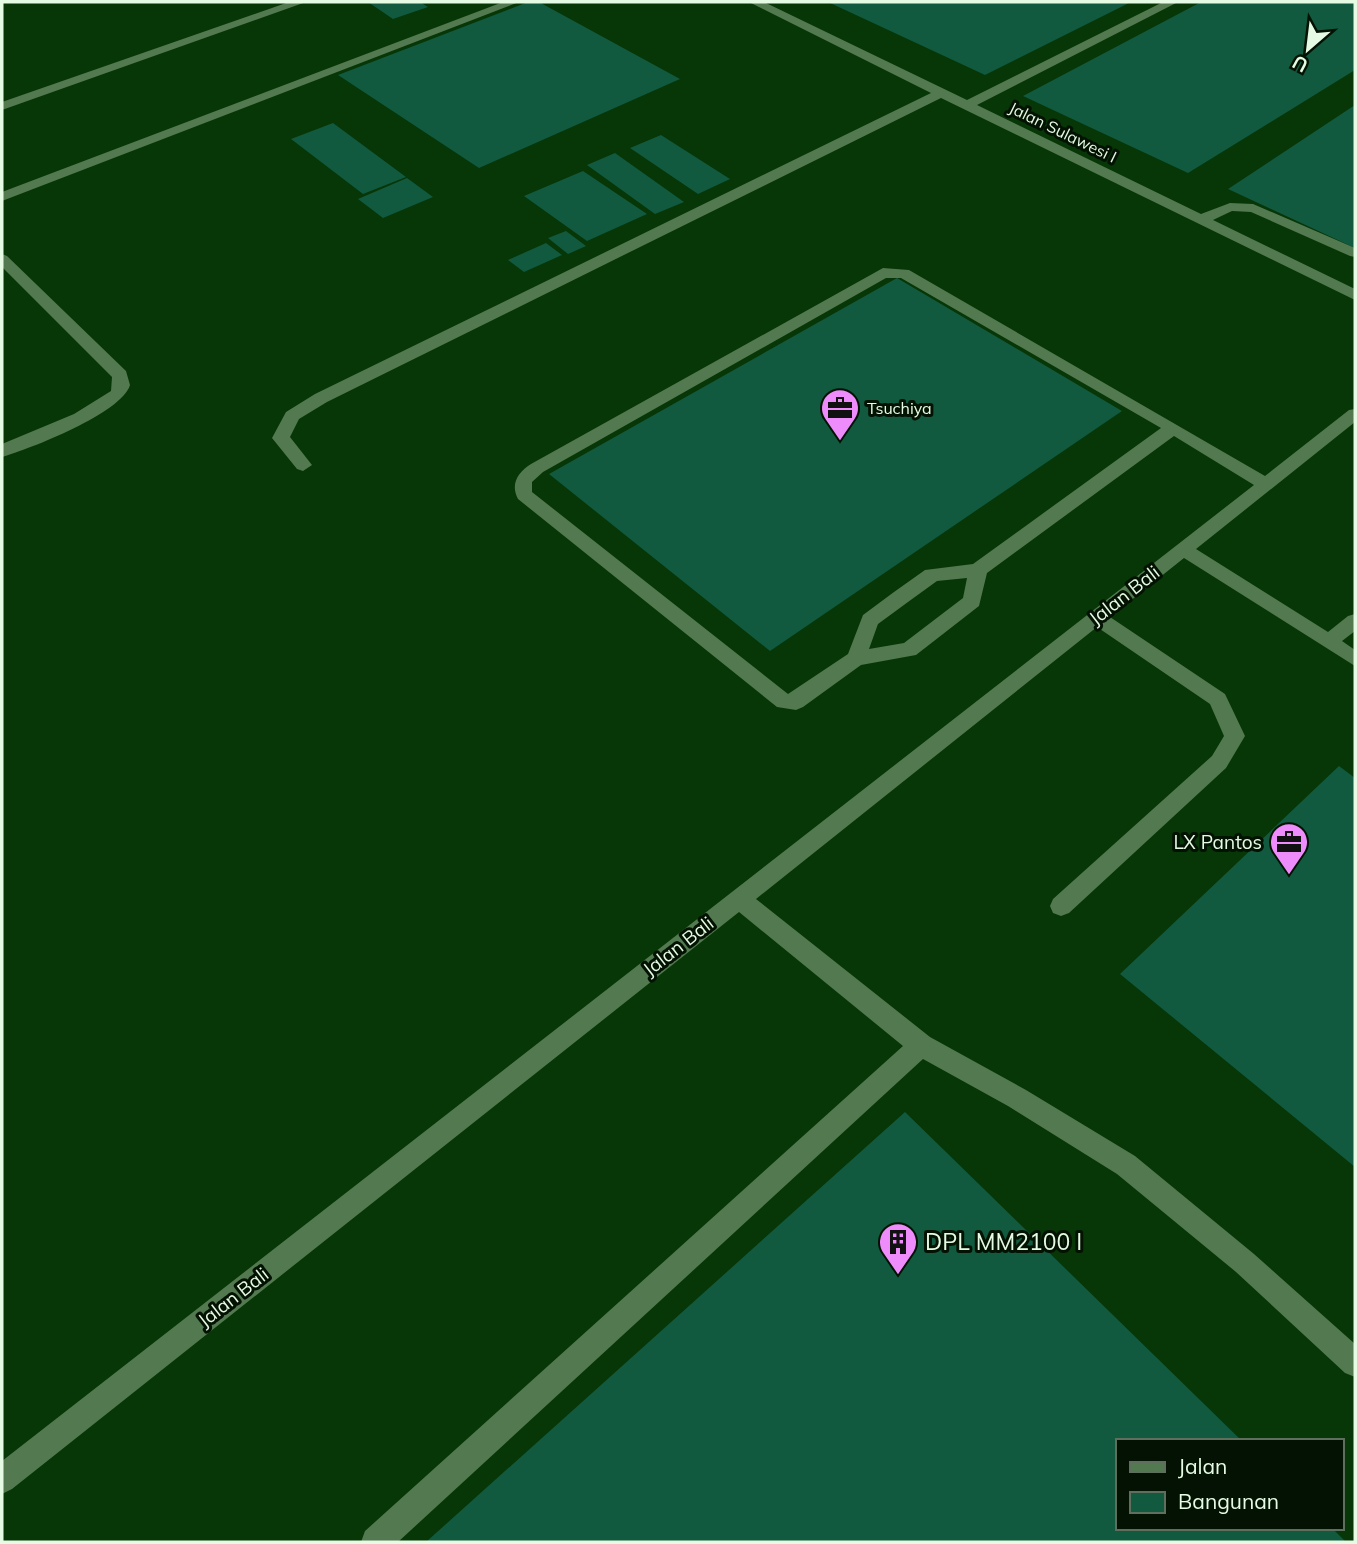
<svg xmlns="http://www.w3.org/2000/svg" width="1357" height="1544" font-family="Mulish,sans-serif">
  <rect width="100%" height="100%" fill="#062d06"/>
  <path fill="#073607" fill-rule="evenodd" d="M2,2H1355V1542H2ZM1117,1441H1341V1528H1117Z"/>
  <path fill="#115a3f" d="M368,2H420L428,7L393,19Z
    M528,2H539L680,79L479,168L338,75Z
    M828,2H1131L985,75Z
    M1201,2H1355V70L1188,173L1023,96Z
    M1355,105V248L1228,189Z
    M333,123L406,177L363,194L291,139Z
    M661,135L730,179L698,194L630,148Z
    M615,153L684,202L655,214L587,165Z
    M583,171L647,214L587,241L524,196Z
    M407,178L433,197L383,218L358,199Z
    M566,231L586,246L568,254L548,238Z
    M546,243L562,255L524,272L508,260Z
    M897,278L1122,411L770,651L549,474Z
    M1339,766L1355,778V1167L1120,974Z
    M905,1112L1242,1441H1117V1528H1332L1346,1542H426Z"/>
  <g fill="none" stroke-linecap="round" stroke-linejoin="round">
    <path fill="#52794f" fill-rule="evenodd" d="M289,2H306L2,110V102Z
      M503,2H519L2,201V192Z
      M749,2H764L967,100L1163,2H1178L977,105L1201,214L1230,203L1253,204L1355,248V257L1350,256L1251,212L1232,211L1213,220L1355,289V300L941,98L327,402L299,419L290,437L312,465L303,471L297,469L272,438L286,412L315,394L931,93Z
      M2,254L7,256L126,371L130,385C122,413 30,449 2,457V444L74,414L111,391L112,377L2,267Z
      M883,268L909,270L1265,476L1349,410L1355,409V422L1196,549L1328,632L1348,616L1355,614V631L1342,641L1355,650V666L1184,558L1110,617L1225,694L1245,736L1226,768L1069,913L1061,916L1053,913L1050,906L1053,899L1212,756L1224,736L1210,704L1097,627L756,899L930,1037L1026,1090L1135,1156L1254,1254L1355,1344V1377L1345,1373L1236,1272L1117,1174L1008,1106L923,1059L398,1542H361L365,1531L903,1046L739,912L12,1489L2,1494V1461L1254,485L1174,436L987,573L979,606L916,655L861,665L803,707L796,710L777,707L518,499C510,484 518,472 531,464ZM886,278H901L1161,428L973,564L925,570L894,592L863,615L848,654L788,694L532,492V482L543,472ZM967,578L963,598L904,643L869,649L878,624L908,602L937,581Z"/>
  </g>
  <defs>
    <symbol id="office-pin" viewBox="-11 -11 22 30"><path d="M0 17L-7.5 6A9.5 9.5 0 1 1 7.5 6Z" fill="#ed8cfa" stroke="#041203"/><path d="M-6-3h4V-5.5h4V-3h4V5H-6ZM-1-4.5V-3h2v-1.5ZM-6 0V1H6V0Z" fill="#111"/></symbol>
    <symbol id="building-pin" viewBox="-11 -11 22 30"><path d="M0 17L-7.5 6A9.5 9.5 0 1 1 7.5 6Z" fill="#ed8cfa" stroke="#041203"/><path d="M-4-6H4V6H1V3H-1V6H-4ZM-2.5-4.3h1.7v1.8h-1.7ZM.8-4.3h1.7v1.8H.8ZM-2.5-1h1.7V.8h-1.7ZM.8-1h1.7V.8H.8Z" fill="#111"/></symbol>
  </defs>
  <g fill-rule="evenodd">
    <use href="#office-pin" x="818" y="386" width="44" height="60"/>
    <use href="#office-pin" x="1267" y="820" width="44" height="60"/>
    <use href="#building-pin" x="876" y="1220" width="44" height="60"/>
  </g>
  <g text-anchor="middle" stroke-width="6" stroke-linejoin="round" paint-order="stroke">
    <g font-size="16" fill="#e5fbe3" stroke="#041203">
      <text transform="translate(1063 132) rotate(26)" y="6">Jalan Sulawesi I</text>
    </g>
    <g font-size="16" fill="#e5fbe3" stroke="#041203" text-anchor="start">
      <text x="867" y="414">Tsuchiya</text>
    </g>
    <g font-size="19" fill="#e5fbe3" stroke="#041203">
      <text transform="translate(1124 595) rotate(-38)" y="7">Jalan Bali</text>
      <text transform="translate(678 946) rotate(-38)" y="7">Jalan Bali</text>
      <text transform="translate(233 1297) rotate(-38)" y="7">Jalan Bali</text>
    </g>
    <g font-size="19" fill="#e5fbe3" stroke="#041203" text-anchor="end">
      <text x="1262" y="849">LX Pantos</text>
    </g>
    <g font-size="23" fill="#e5fbe3" stroke="#041203" text-anchor="start">
      <text x="925" y="1250">DPL MM2100 I</text>
    </g>
  </g>
  <rect width="1357" height="1544" fill="none" stroke="#e5fbe3" stroke-width="7"/>
  <rect x="1116" y="1439" width="228" height="91" fill="#041203" stroke="#5e6f5d" stroke-width="2"/>
  <rect x="1130" y="1462" width="35" height="10" fill="#52794f" stroke="#5e6f5d" stroke-width="2"/>
  <text x="1178" y="1474" font-size="21" fill="#e5fbe3">Jalan</text>
  <rect x="1130" y="1492" width="35" height="21" fill="#115a3f" stroke="#5e6f5d" stroke-width="2"/>
  <text x="1178" y="1509" font-size="21" fill="#e5fbe3">Bangunan</text>
  <g transform="translate(1308 49) rotate(208)" stroke="#041203" stroke-width="5" paint-order="stroke">
  <path d="M0-5L12 26L0 18L-12 26Z" fill="#e5fbe3"/>
  <text y="-10" font-size="19" font-weight="bold" text-anchor="middle" fill="#e5fbe3">U</text>
  </g>
</svg>
